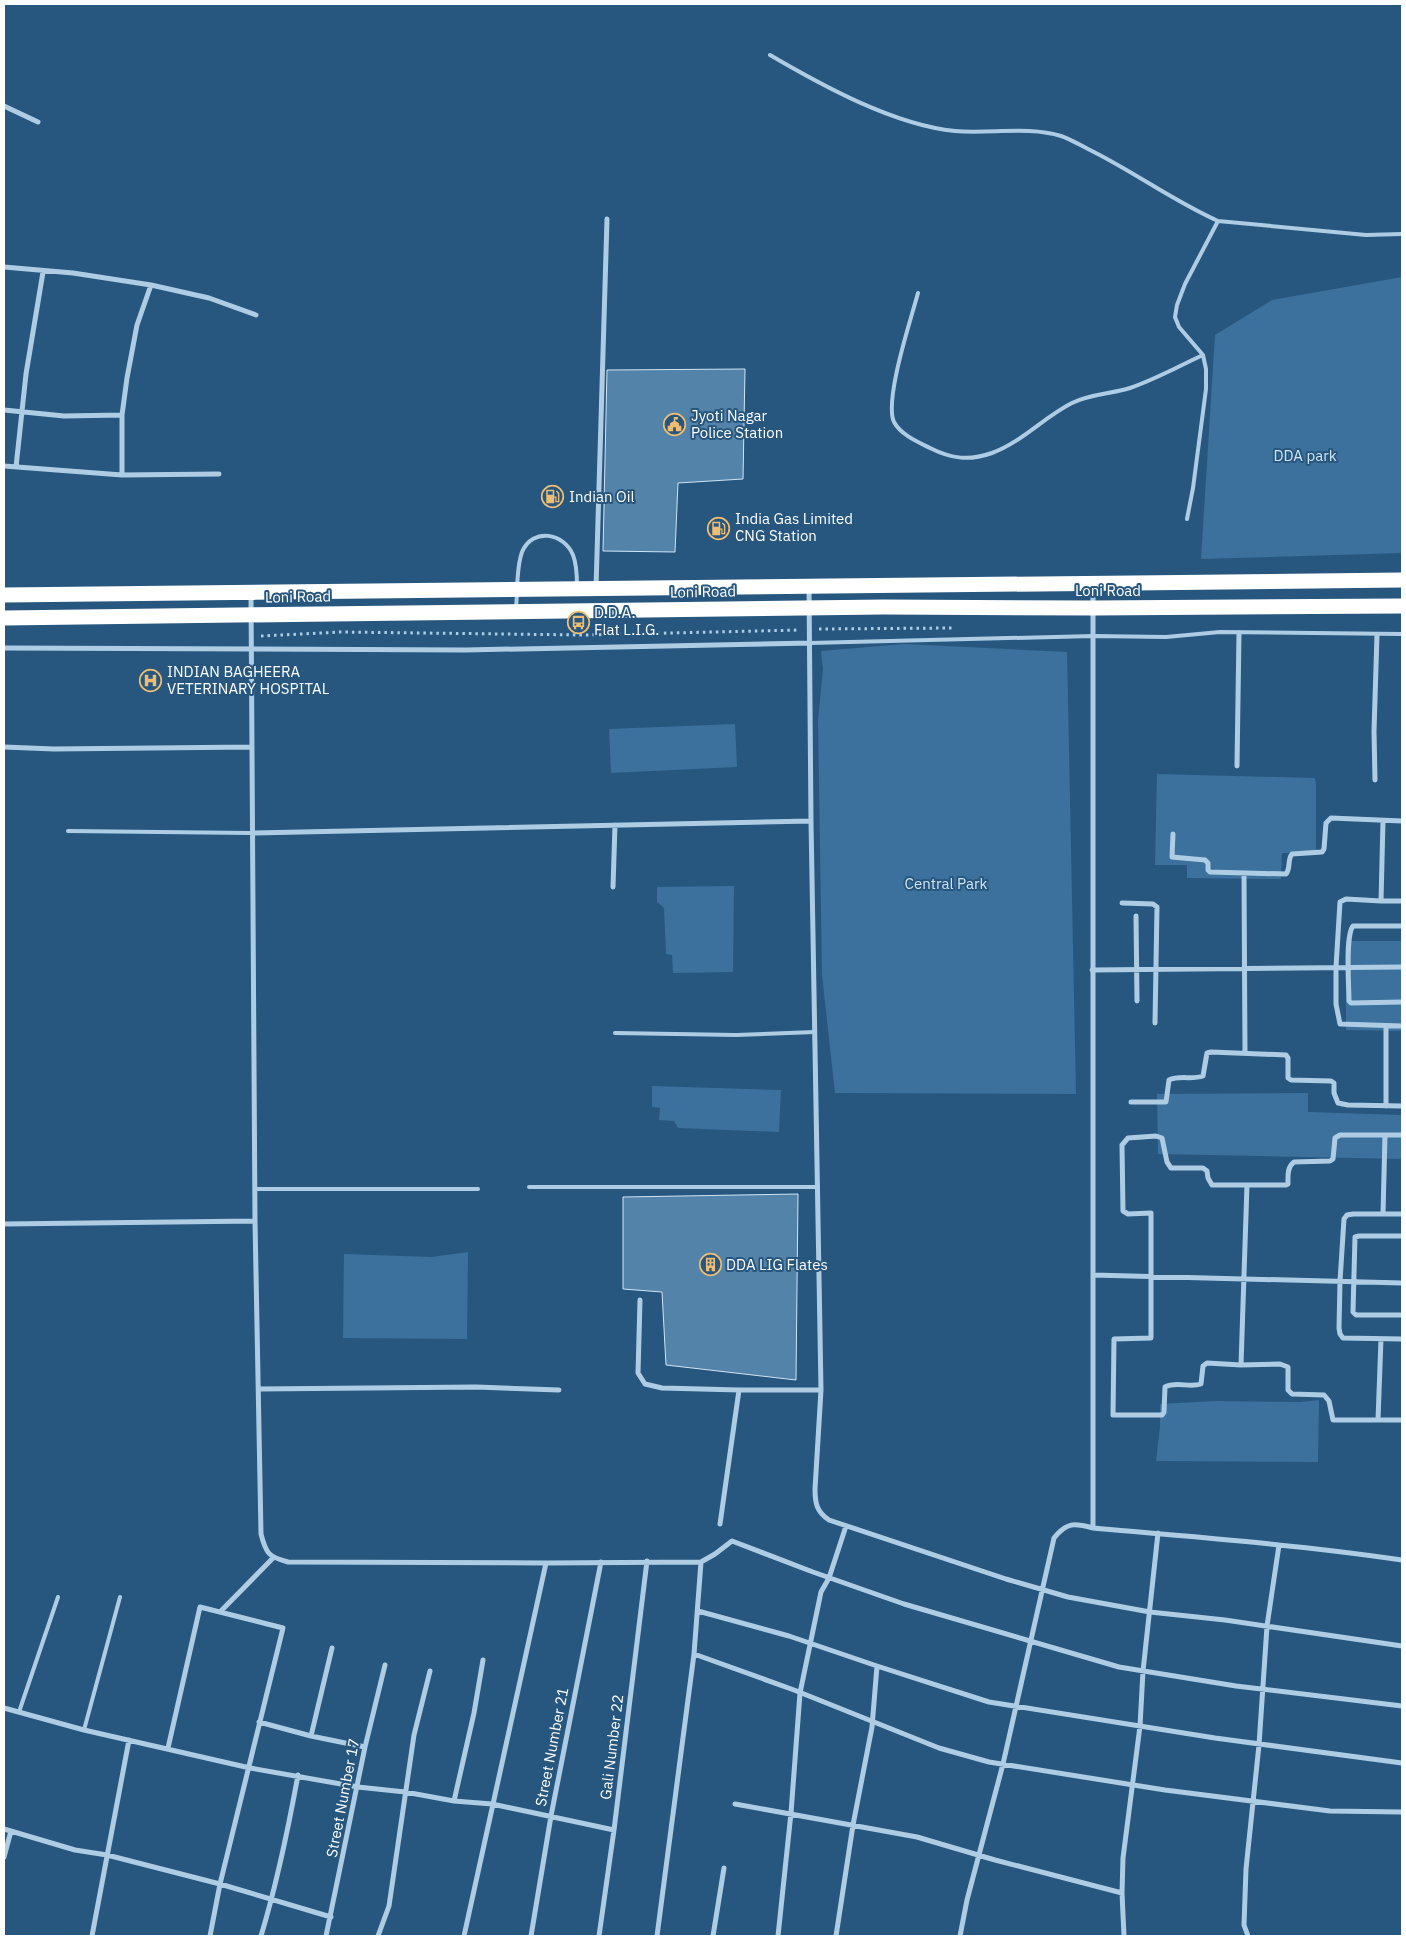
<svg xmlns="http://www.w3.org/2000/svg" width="1406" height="1940" font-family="'IBM Plex Sans',sans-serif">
  <rect width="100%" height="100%" fill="#27577e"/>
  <path fill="#3b719c" d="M1402,277V553L1201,559L1215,335L1272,300Z
    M904,644L1067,652L1076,1094L835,1093L822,975L818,720L823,669L821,651Z
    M735,724L737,767L611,773L609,729Z
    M1157,774L1315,778L1316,784V853H1282L1281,879L1187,878V865H1155Z
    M734,886L733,972L673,973L672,955L666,954L664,908L657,902V887Z
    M1346,941H1402V1031L1346,1030Z
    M652,1086L781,1090L779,1132L678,1128L674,1121L659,1120L660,1108L652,1107Z
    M1308,1093V1112L1402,1115V1159L1158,1154L1157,1094Z
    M468,1252L467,1339L343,1338L344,1254L432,1257Z
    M1319,1400L1318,1462L1156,1461L1160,1427V1404L1216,1401L1300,1402Z"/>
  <path fill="#5483a9" stroke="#d0e5f4" d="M745,369L743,479L678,483L675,552L603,551L607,370Z
    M798,1194L796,1380L666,1365L662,1292L623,1289V1197Z"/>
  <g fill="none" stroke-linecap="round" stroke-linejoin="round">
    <path stroke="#aecde5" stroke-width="3" stroke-dasharray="2.5 4" stroke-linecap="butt" d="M819,629L952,628
      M261,636L341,632L584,635L800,630"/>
    <path stroke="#aecde5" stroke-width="4" d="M770,55C823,86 894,125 955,131C989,134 1029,126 1061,136C1070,139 1080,145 1088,149C1133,171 1173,201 1218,221L1366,235L1402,234
      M918,293C911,319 884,400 894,422C901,435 918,442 930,448C952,459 969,461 992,453C1022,442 1044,417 1072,403C1090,394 1111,394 1130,388C1156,379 1179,366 1203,355
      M1187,519L1193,488L1206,389V369L1203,355L1179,327L1175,317L1177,305L1185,284L1218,221
      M517,586C518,575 518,563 522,552C533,527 564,533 573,555C577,565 577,577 577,586
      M516,609L517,593
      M810,643L1093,636L1166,637L1220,632L1402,634
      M68,831L251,833
      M615,1033L736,1035L815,1032
      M529,1187H818
      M256,1189H478
      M19,1712L58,1597
      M84,1730L120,1597"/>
    <path stroke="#aecde5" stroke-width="5" d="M4,106L38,122
      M4,267L73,273L151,285L209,298L256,315
      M4,410L64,416L122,415
      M4,466L122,475L219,474
      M16,467L26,374L43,272
      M122,475V415L127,378L137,325L151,285
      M1093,584V1528C1196,1537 1300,1545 1402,1560
      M596,588L607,219
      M809,588L811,821L821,1390L815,1489C815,1504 817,1512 829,1520L1006,1579L1068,1597L1150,1612L1225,1620L1402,1646
      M251,595L255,1221L261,1534C266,1554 269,1557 288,1562L546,1563L701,1562L715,1554L732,1541L813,1572L904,1604L1119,1667L1236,1686L1402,1706
      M4,648L466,650L810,643
      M4,747L54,749L251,747
      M1237,766L1239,633
      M1375,780L1374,731L1377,635
      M1383,821L1381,901H1402
      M251,833L811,821
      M1173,834L1172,857L1205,860L1208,863V870L1210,872L1286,874C1291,868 1287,860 1292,854L1322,852L1324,849L1326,823L1331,818L1402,821
      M1244,873L1245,1053
      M613,887L615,825
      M1381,901L1346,899L1340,902L1336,967V1004L1340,1024L1402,1026
      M1122,903L1153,904L1157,907L1155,1023
      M1136,916L1137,1001
      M1402,926H1353C1345,936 1349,986 1349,1001L1351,1003L1402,1002
      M1092,970L1402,967
      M1386,1026V1106
      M1131,1102H1166L1169,1080C1179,1075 1192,1080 1203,1076L1207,1053L1211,1052L1286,1055L1288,1058V1078L1291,1080L1331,1081L1334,1083V1093L1338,1103L1348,1105L1402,1106
      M1247,1185L1241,1365L1280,1364L1288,1367V1390L1292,1394L1324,1395L1329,1401L1333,1420H1402
      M1383,1214L1385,1135
      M1402,1214H1353L1347,1215L1344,1219L1340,1281L1339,1328L1340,1334L1343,1338L1402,1339
      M4,1224L255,1221
      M1402,1236H1359L1355,1237L1353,1312L1356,1315H1402
      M1093,1275L1402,1283
      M640,1300L638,1373L645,1384L662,1388L739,1390L720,1524
      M1241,1365L1207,1363L1203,1366L1201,1384C1189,1388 1176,1381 1165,1387L1164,1412L1162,1415H1113L1114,1339L1151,1338V1213L1128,1214L1123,1211L1122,1145L1128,1138L1156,1136L1162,1138L1167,1162L1171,1168H1203L1207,1171L1208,1178L1212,1185H1286L1288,1184C1288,1176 1287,1167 1294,1162L1330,1161L1333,1159L1335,1138L1340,1135H1402
      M259,1389L476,1387L559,1390
      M739,1390H821
      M1378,1420L1381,1339
      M698,1611L789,1636L877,1666L989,1702L1215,1738L1402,1763
      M220,1612L273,1558
      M694,1654L794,1690L939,1748L989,1762L1165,1790L1330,1811L1402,1812
      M4,1708L84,1730L250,1768L358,1787L405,1792L454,1801L492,1804L614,1830
      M259,1722L311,1736L365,1747
      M311,1736L332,1648
      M168,1748L200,1607L283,1628L220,1884L210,1936
      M454,1801L474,1713L483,1660
      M735,1804L917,1837L995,1860L1122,1893L1124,1936
      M4,1829L75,1850L107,1855L220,1884L331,1917
      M4,1857L11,1831
      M1122,1893L1123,1858L1140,1726L1143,1671L1158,1533
      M92,1936L129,1740
      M261,1936C277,1883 288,1830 298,1775
      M326,1936L365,1747L385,1665
      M378,1936L389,1906L414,1735L430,1671
      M464,1936L546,1563
      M531,1936L551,1816L601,1562
      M599,1936L614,1830L647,1561
      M657,1936L694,1654L701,1562
      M713,1936L724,1868
      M778,1936L791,1813L800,1693L821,1592L829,1578L846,1526
      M836,1936L853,1825L872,1727L877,1666
      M960,1936L967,1900L1003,1764L1054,1538C1067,1522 1074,1523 1093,1528
      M1248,1936L1244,1925L1246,1869L1259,1745L1267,1626L1279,1545"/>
    <path stroke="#fff" stroke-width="15" d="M4,595L1402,580
      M4,618L884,607L1094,608L1402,606"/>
  </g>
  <defs>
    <symbol id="civic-ring" viewBox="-11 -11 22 22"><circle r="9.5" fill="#27577e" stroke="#edbd74" stroke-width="1.5"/><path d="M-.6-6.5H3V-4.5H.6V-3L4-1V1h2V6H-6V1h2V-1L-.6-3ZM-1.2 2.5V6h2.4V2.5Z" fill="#edbd74"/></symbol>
    <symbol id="fuel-ring" viewBox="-11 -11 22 22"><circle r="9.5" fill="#27577e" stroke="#edbd74" stroke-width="1.5"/><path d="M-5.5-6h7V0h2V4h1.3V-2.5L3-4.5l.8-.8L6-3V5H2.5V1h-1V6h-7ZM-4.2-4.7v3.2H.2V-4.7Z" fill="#edbd74"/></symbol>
    <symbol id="bus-ring" viewBox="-11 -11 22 22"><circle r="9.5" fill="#27577e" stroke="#edbd74" stroke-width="1.5"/><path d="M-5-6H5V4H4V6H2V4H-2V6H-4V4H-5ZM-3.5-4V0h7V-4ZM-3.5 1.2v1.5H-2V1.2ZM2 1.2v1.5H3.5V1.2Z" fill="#edbd74"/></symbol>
    <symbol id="hospital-ring" viewBox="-11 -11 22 22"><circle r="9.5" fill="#27577e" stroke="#edbd74" stroke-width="1.5"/><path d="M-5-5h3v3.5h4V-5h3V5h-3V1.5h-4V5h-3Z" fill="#edbd74"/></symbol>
    <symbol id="building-ring" viewBox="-11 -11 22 22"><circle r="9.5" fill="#27577e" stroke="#edbd74" stroke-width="1.5"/><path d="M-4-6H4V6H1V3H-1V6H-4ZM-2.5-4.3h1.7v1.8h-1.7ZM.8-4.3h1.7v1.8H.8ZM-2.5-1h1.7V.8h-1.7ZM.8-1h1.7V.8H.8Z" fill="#edbd74"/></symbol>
  </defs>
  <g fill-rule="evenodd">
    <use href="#civic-ring" x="662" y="412" width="25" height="25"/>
    <use href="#fuel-ring" x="540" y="484" width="25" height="25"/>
    <use href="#fuel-ring" x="706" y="516" width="25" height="25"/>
    <use href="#bus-ring" x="566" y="610" width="25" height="25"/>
    <use href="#hospital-ring" x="138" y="668" width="25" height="25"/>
    <use href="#building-ring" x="698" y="1252" width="25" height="25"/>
  </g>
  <g text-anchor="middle" stroke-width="4" stroke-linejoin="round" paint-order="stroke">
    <g font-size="15" fill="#fff" stroke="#27577e" text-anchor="start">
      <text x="691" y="421">Jyoti Nagar<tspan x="691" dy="17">Police Station</tspan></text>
      <text x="569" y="502">Indian Oil</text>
      <text x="735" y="524">India Gas Limited<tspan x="735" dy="17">CNG Station</tspan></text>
      <text x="594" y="618">D.D.A.<tspan x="594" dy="17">Flat L.I.G.</tspan></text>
      <text x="167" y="677">INDIAN BAGHEERA<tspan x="167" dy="17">VETERINARY HOSPITAL</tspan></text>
      <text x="726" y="1270">DDA LIG Flates</text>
    </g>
    <g font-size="15" fill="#d0e5f4" stroke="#27577e">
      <text x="1305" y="461">DDA park</text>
      <text x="946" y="889">Central Park</text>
    </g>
    <g font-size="15" fill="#fff" stroke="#27577e">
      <text x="1108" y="596">Loni Road</text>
      <text transform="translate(703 592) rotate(-1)" y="5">Loni Road</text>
      <text transform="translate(298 597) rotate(-1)" y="5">Loni Road</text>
      <text transform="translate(552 1747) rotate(-79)" y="5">Street Number 21</text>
      <text transform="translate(612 1747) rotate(-83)" y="5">Gali Number 22</text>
      <text transform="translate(343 1798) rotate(-79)" y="5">Street Number 17</text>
    </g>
  </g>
  <rect width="1406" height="1940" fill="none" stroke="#ffffff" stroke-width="10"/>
</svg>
